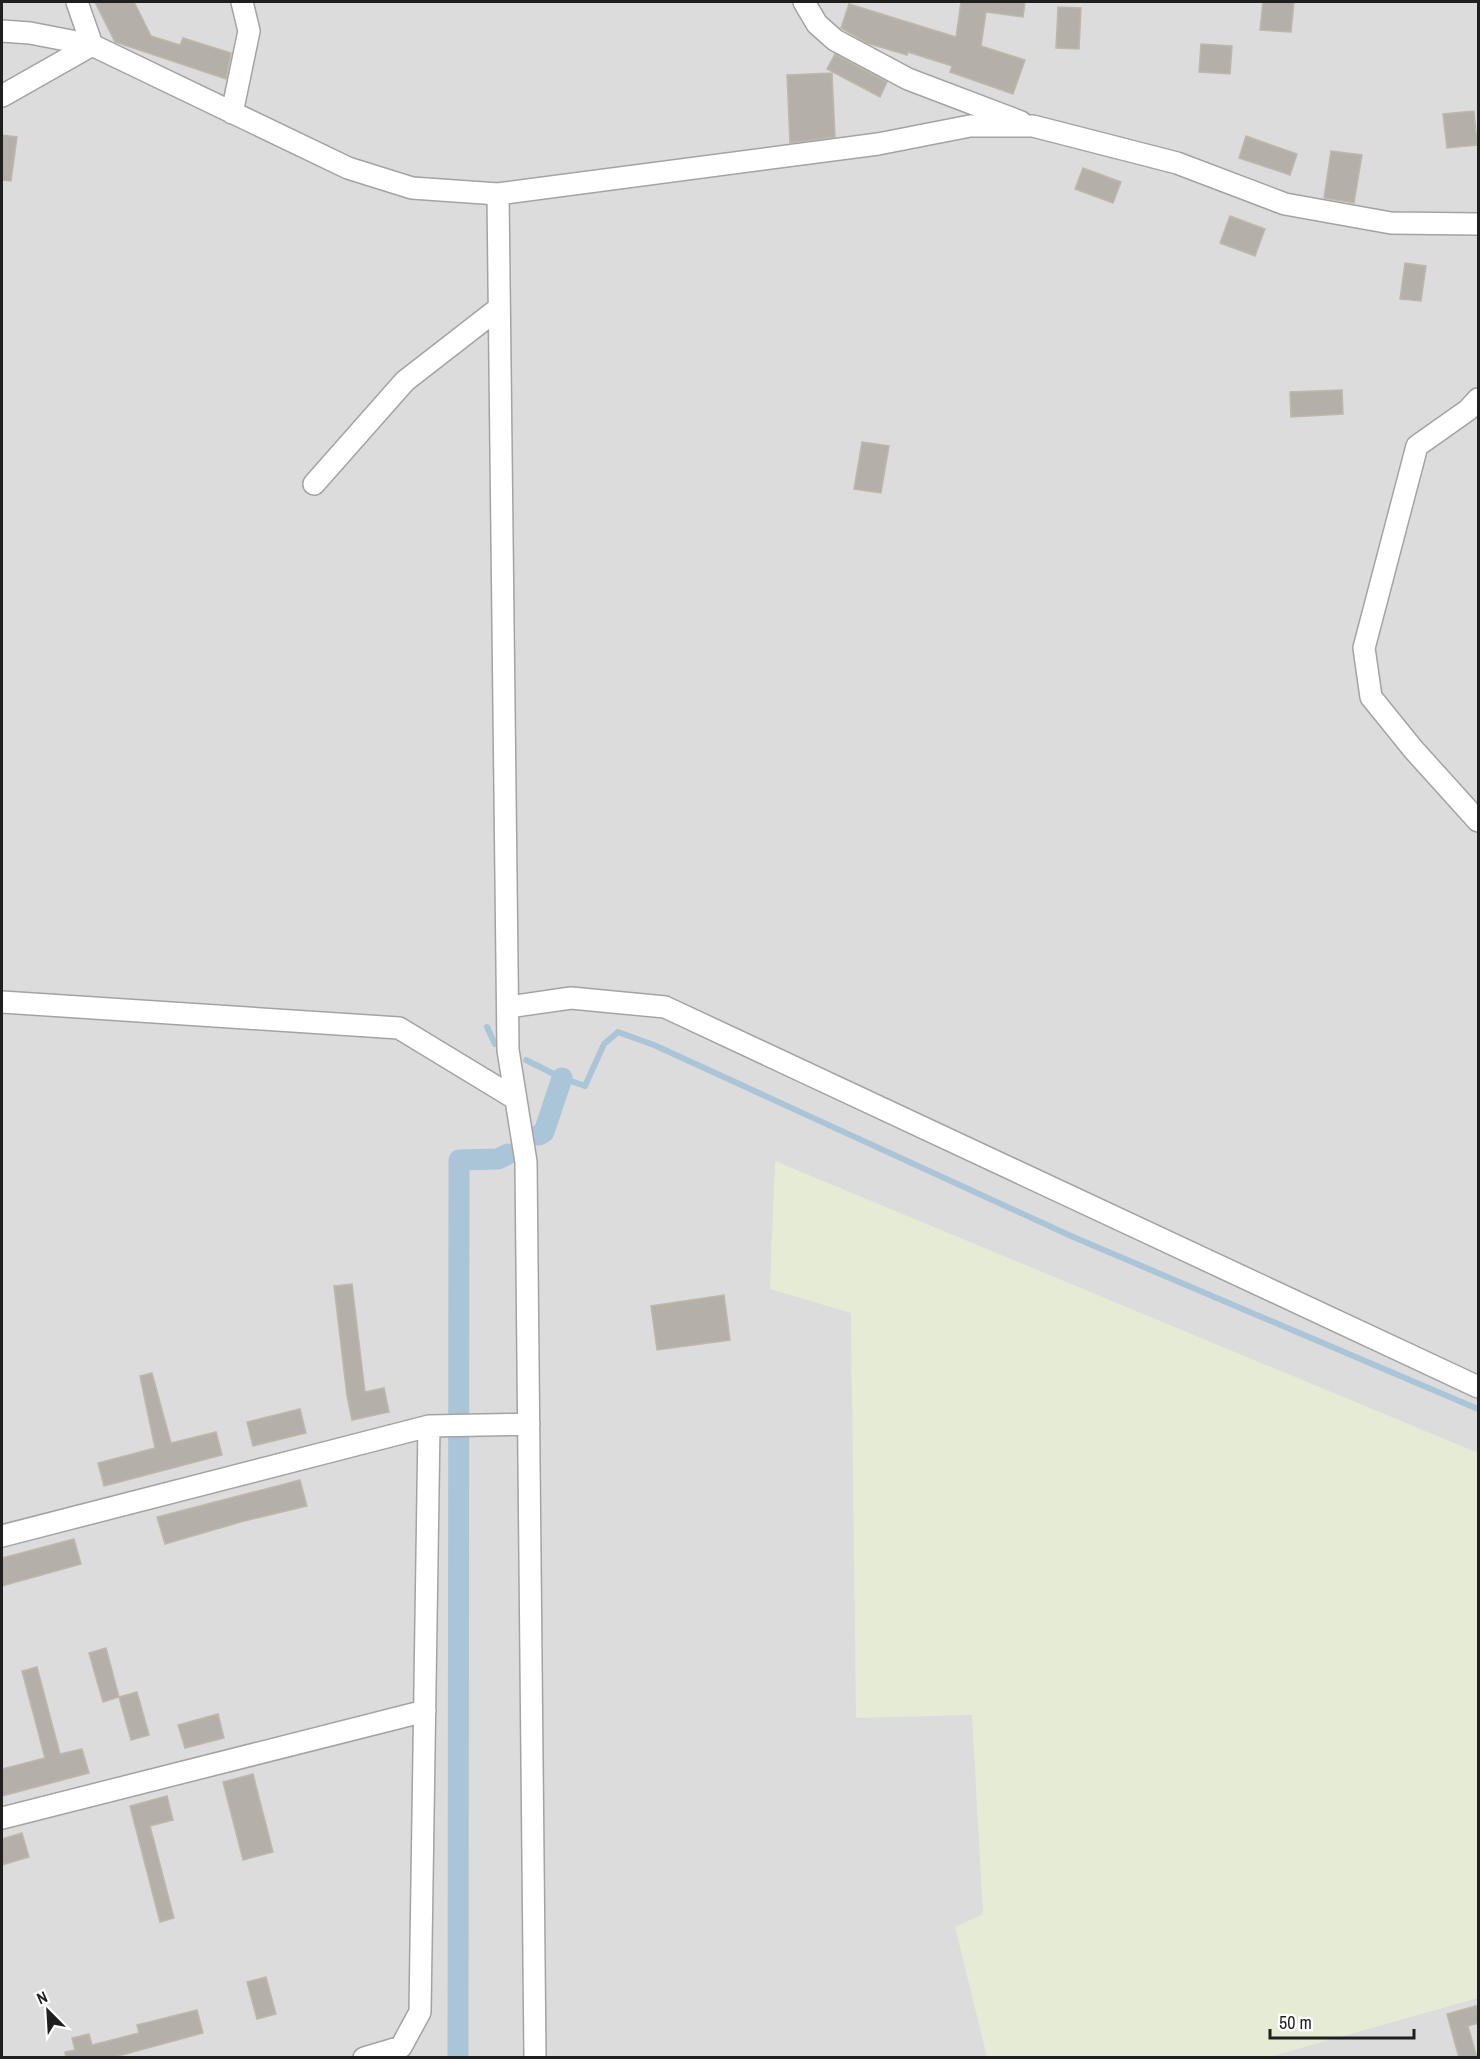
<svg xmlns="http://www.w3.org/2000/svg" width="1480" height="2059" font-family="'Archivo Narrow',sans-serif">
  <rect width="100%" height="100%" fill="#efeee6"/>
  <path fill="#dddcdc" d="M2,2H1478V2057H2Z"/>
  <path fill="#e5ebd4" d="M775,1161L1478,1453V1998L1269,2057H987L955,1927L983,1914L972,1715L856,1718L851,1313L770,1289Z"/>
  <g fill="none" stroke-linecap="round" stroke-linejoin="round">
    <path stroke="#abc5d8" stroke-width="6" d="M487,1027L495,1044
      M526,1060L562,1078L585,1086L604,1044L618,1032L654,1045L1071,1236L1478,1409"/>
    <path stroke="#abc5d8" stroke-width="21" d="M539,1135L544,1132L562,1078
      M458,2058L459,1160L498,1159L508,1154"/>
  </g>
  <path fill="#b4b0a9" stroke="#bfb7aa" stroke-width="1.5" d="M95,2H134L151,36L180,45L183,38L231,53L226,79L115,42Z
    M961,2H1025L1023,17L986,12L981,46L1025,60L1013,94L950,72L952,66L908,52L907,55L867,43L841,28L849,4L956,37Z
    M1263,2H1294L1291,32L1260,30Z
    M1058,7L1081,8L1079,49L1056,48Z
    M1201,44L1232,46L1230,74L1199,72Z
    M835,54L887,82L880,97L827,69Z
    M832,73L835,137L790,143L787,75Z
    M1474,111L1477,145L1447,148L1443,114Z
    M2,135L17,137L11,181L2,180Z
    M1246,136L1297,154L1290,175L1239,158Z
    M1331,151L1362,155L1354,203L1324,198Z
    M1083,168L1121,182L1113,203L1075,189Z
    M1230,216L1265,229L1255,256L1220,243Z
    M1405,263L1426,266L1421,301L1400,299Z
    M1342,390L1343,414L1291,417L1290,392Z
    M862,442L889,446L881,493L854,489Z
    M352,1284L365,1392L384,1388L389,1412L352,1420L347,1396L334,1286Z
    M724,1295L730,1340L657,1350L651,1306Z
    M152,1373L171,1443L216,1432L222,1455L104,1486L98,1463L155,1448L140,1376Z
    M300,1409L306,1433L253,1446L247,1422Z
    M300,1480L307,1506L244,1521L165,1544L157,1517Z
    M74,1539L81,1564L2,1586V1558Z
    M106,1648L119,1697L103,1702L89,1653Z
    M37,1667L60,1754L82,1749L89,1773L2,1796V1769L45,1758L22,1671Z
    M137,1692L149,1735L131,1740L119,1697Z
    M218,1714L224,1738L185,1748L178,1725Z
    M253,1774L273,1852L243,1860L223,1782Z
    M167,1796L173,1820L150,1826L174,1918L160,1922L130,1806Z
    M22,1833L29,1857L2,1865V1839Z
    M266,1977L276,2014L257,2019L247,1982Z
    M1479,2005V2023L1468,2026L1477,2058H1459L1447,2014Z
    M197,2010L203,2033L111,2058H66L65,2052L75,2050L72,2038L89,2034L92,2045L139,2033L137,2025Z"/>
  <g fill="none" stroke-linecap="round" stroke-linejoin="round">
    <defs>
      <path id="minor" d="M804,2L817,24L835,40L908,79L1021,122
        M2,31L30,33L92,45L348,168L412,188L498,194L878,144L970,126H1033L1177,163L1285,204L1391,223L1478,224
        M2,96L92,45L77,2
        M232,113L249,31L242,2
        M498,194L508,1050L526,1162L535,2058
        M1478,399L1468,410L1417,446L1364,648L1371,697L1413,749L1478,821
        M314,484L405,381L499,308
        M2,1002L399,1028L516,1099
        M508,1007L571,998L665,1007L1478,1387
        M2,1536L429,1426L529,1424
        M2,1818L425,1711
        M364,2058L401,2047L420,2012L429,1426"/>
    </defs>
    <use href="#minor" stroke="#a3a3a3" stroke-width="24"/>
    <use href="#minor" stroke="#fff" stroke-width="21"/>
  </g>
  <rect width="1480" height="2059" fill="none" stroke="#1f1f1f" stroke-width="6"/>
  <g transform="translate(48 2011) rotate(336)" stroke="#ffffff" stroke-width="4.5" paint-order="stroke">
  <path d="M0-4.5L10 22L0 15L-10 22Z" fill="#1f1f1f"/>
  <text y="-9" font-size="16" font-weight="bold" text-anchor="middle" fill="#1f1f1f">N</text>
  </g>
  <path d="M1270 2029v9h144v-9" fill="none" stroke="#1f1f1f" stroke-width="3"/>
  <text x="1279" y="2029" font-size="18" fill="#1f1f1f" stroke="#ffffff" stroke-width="4.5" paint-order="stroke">50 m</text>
</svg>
